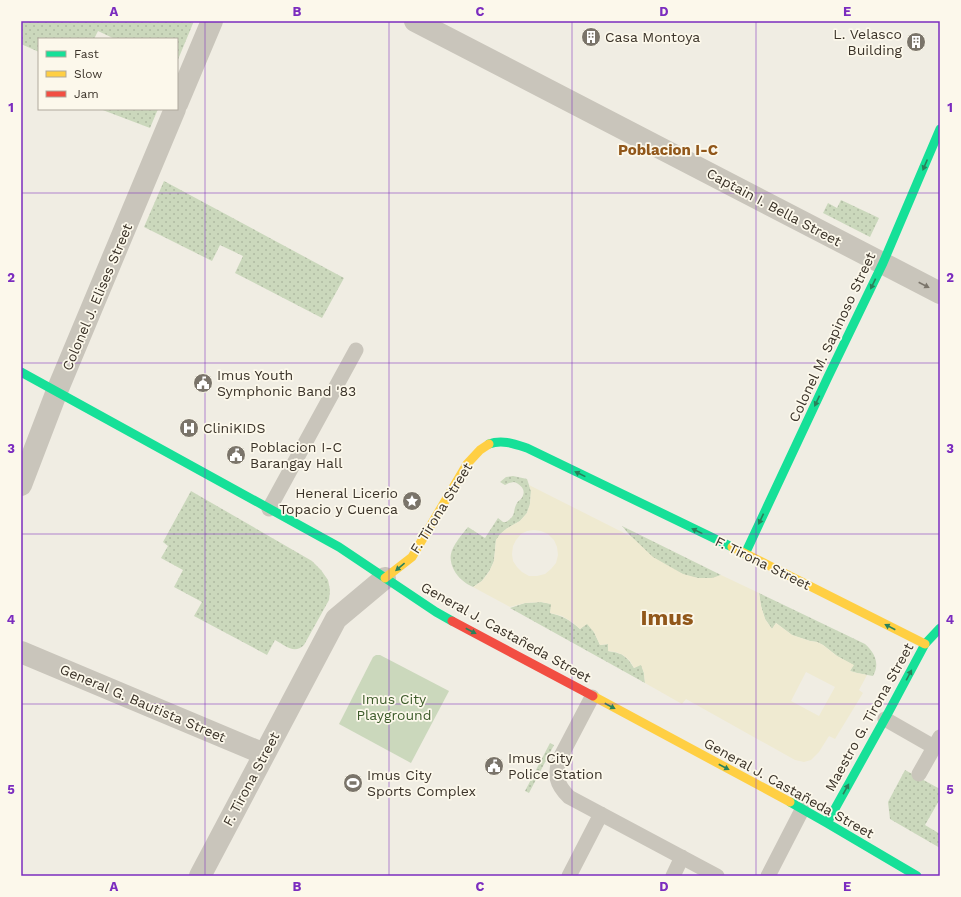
<svg xmlns="http://www.w3.org/2000/svg" width="961" height="897" font-family="'Work Sans',sans-serif">
  <defs>
    <pattern id="grass-dots" width="8" height="8" patternUnits="userSpaceOnUse"><rect width="8" height="8" fill="#cbd8bc"/><path d="M2 2h.1M6 6h.1" fill="none" stroke="#afbaa2" stroke-width="1.8" stroke-linecap="round"/></pattern>
  </defs>
  <rect width="100%" height="100%" fill="#f0ede3"/>
  <path fill="url(#grass-dots)" d="M21,21H194L177,62V39H115L98,31L94,39H39V52L21,44Z
    M100,109H158L150,128Z
    M164,181L344,278L322,318L235,273L243,256L220,245L212,261L144,227Z
    M841,200L879,218L870,237L823,213L828,203L837,208Z
    M513,476L527,479L531,491L530,504L527,513L520,521L506,529L496,540L494,561L490,570L482,581L473,587C469,585 465,583 462,580C455,574 449,563 451,554C452,546 463,533 468,527L485,538L498,518L503,522H506C517,515 512,512 517,503C518,501 519,501 521,499C527,491 522,485 514,482L509,483L505,485L500,482L506,477Z
    M191,491L312,561L321,570L328,580L330,590L329,600L304,645C294,655 285,645 275,640L267,655L194,616L202,602L174,587L183,570L161,558L168,546L163,542Z
    M622,526L721,575C718,576 715,578 712,578C694,582 666,568 652,557C641,548 631,537 622,526Z
    M759,593L865,644C875,653 880,664 873,676L857,673L850,671L853,665L837,656L823,645L817,642L810,641L792,635L776,623L772,629L765,619L761,606Z
    M541,602L552,604L550,613C563,616 570,620 580,629L587,623L594,632L600,645L608,644V651C622,653 627,656 634,668L641,664L644,673L645,683L510,608L525,603Z
    M550,743L554,745L529,793L525,791Z
    M905,770L940,789V799L925,825L940,834V848L890,819L888,802Z"/>
  <path fill="#cbd8bc" d="M376,655H380L449,691L411,763L339,724L373,657Z"/>
  <path fill="#efead1" fill-rule="evenodd" d="M529,485L632,537L653,557L683,574L698,578H712L721,575L759,593L761,606L765,619L772,629L776,623L792,635L810,641L817,642L823,645L837,656L854,665L850,671L857,673L867,675L859,690L863,693L835,739L829,736L819,752L811,760L804,762L795,760L686,699L682,704L645,683L644,673L641,665L634,668L630,661L623,655L616,652L608,651V644L600,645L594,632L587,624L580,629L572,622L562,616L550,613L551,604L541,602L525,603L510,607L473,587L482,581L489,572L494,561L496,540L500,534L506,529L520,521L527,513L530,504L531,491ZM534,530L541,531L548,534L554,540L557,547L558,555L556,563L551,569L545,574L537,576H529L522,572L517,567L513,561L512,554L513,546L516,540L521,534L527,531ZM806,672L835,687L819,716L791,701Z"/>
  <g fill="none" stroke-linecap="round" stroke-linejoin="round">
    <path stroke="#c9c5bb" stroke-width="15" d="M269,509L356,350
      M592,697L560,758C554,775 556,784 569,797L717,876
      M885,719L934,747
      M919,774L940,737
      M569,876L601,814
      M673,876L682,857
      M768,876L802,810"/>
    <path stroke="#c9c5bb" stroke-width="22" d="M415,21L940,293
      M177,104L212,21
      M21,485L57,391L175,109
      M21,652L264,754
      M200,876L336,619L385,578"/>
    <path stroke="#16e098" stroke-width="9" d="M21,372L339,547L436,612L452,621
      M489,444C502,439 515,444 527,448L732,547
      M745,554L827,379L883,263L940,129
      M790,802L827,823L917,876
      M827,823L887,715L925,644L940,628"/>
    <path stroke="#ffcf43" stroke-width="9" d="M732,547L925,644
      M385,578L412,557L467,464L480,450L489,444
      M593,696L790,802"/>
    <path stroke="#f24e42" stroke-width="9" d="M452,621L593,696"/>
  </g>
  <defs><path id="oneway-solid" d="M-6-.8H1V-3.2L6.5 0L1 3.2V.8H-6Z"/></defs>
  <g fill="#2a815b">
    <use href="#oneway-solid" transform="translate(925 165) rotate(113)"/>
    <use href="#oneway-solid" transform="translate(873 284) rotate(116)"/>
    <use href="#oneway-solid" transform="translate(817 401) rotate(115)"/>
    <use href="#oneway-solid" transform="translate(580 474) rotate(-154)"/>
    <use href="#oneway-solid" transform="translate(761 519) rotate(115)"/>
    <use href="#oneway-solid" transform="translate(697 531) rotate(-154)"/>
    <use href="#oneway-solid" transform="translate(400 567) rotate(140)"/>
    <use href="#oneway-solid" transform="translate(890 627) rotate(-153)"/>
    <use href="#oneway-solid" transform="translate(471 631) rotate(28)"/>
    <use href="#oneway-solid" transform="translate(909 675) rotate(-62)"/>
    <use href="#oneway-solid" transform="translate(610 706) rotate(28)"/>
    <use href="#oneway-solid" transform="translate(724 767) rotate(28)"/>
    <use href="#oneway-solid" transform="translate(846 789) rotate(-61)"/>
  </g>
  <use fill="#7b756b" href="#oneway-solid" transform="translate(924 285) rotate(27)"/>
  <path fill="none" stroke="#7b2cbf" stroke-width="1" stroke-opacity="0.55" d="M205,21V876M389,21V876M572,21V876M756,21V876M21,193H940M21,363H940M21,534H940M21,704H940"/>
  <defs>
    <symbol id="building-disc" viewBox="-11 -11 22 22"><circle r="9.5" fill="#7a746a" stroke="#fcf8eb"/><path d="M-4-6H4V6H1V3H-1V6H-4ZM-2.5-4.3h1.7v1.8h-1.7ZM.8-4.3h1.7v1.8H.8ZM-2.5-1h1.7V.8h-1.7ZM.8-1h1.7V.8H.8Z" fill="#fff"/></symbol>
    <symbol id="civic-disc" viewBox="-11 -11 22 22"><circle r="9.5" fill="#7a746a" stroke="#fcf8eb"/><path d="M-.6-6.5H3V-4.5H.6V-3L4-1V1h2V6H-6V1h2V-1L-.6-3ZM-1.2 2.5V6h2.4V2.5Z" fill="#fff"/></symbol>
    <symbol id="hospital-disc" viewBox="-11 -11 22 22"><circle r="9.5" fill="#7a746a" stroke="#fcf8eb"/><path d="M-5-5h3v3.5h4V-5h3V5h-3V1.5h-4V5h-3Z" fill="#fff"/></symbol>
    <symbol id="sight-disc" viewBox="-11 -11 22 22"><circle r="9.5" fill="#7a746a" stroke="#fcf8eb"/><path d="M0-6L1.8-2.2L6-1.7L2.9 1.2L3.7 5.4L0 3.3L-3.7 5.4L-2.9 1.2L-6-1.7L-1.8-2.2Z" fill="#fff"/></symbol>
    <symbol id="stadium-disc" viewBox="-11 -11 22 22"><circle r="9.5" fill="#7a746a" stroke="#fcf8eb"/><path d="M0-5a6.5 5 0 1 0 0 10a6.5 5 0 1 0 0-10ZM-3.5-1.8h7v3.6h-7Z" fill="#fff"/></symbol>
  </defs>
  <g fill-rule="evenodd">
    <use href="#building-disc" x="580" y="26" width="22" height="22"/>
    <use href="#building-disc" x="905" y="31" width="22" height="22"/>
    <use href="#civic-disc" x="192" y="372" width="22" height="22"/>
    <use href="#hospital-disc" x="178" y="417" width="22" height="22"/>
    <use href="#civic-disc" x="225" y="444" width="22" height="22"/>
    <use href="#sight-disc" x="401" y="490" width="22" height="22"/>
    <use href="#civic-disc" x="483" y="755" width="22" height="22"/>
    <use href="#stadium-disc" x="342" y="772" width="22" height="22"/>
  </g>
  <g text-anchor="middle" stroke-width="3.5" stroke-linejoin="round" paint-order="stroke">
    <g font-size="14" fill="#3b3329" stroke="#fcf8eb" text-anchor="start">
      <text x="902" y="39" text-anchor="end">L. Velasco<tspan x="902" dy="16">Building</tspan></text>
      <text x="605" y="42">Casa Montoya</text>
      <text x="217" y="380">Imus Youth<tspan x="217" dy="16">Symphonic Band '83</tspan></text>
      <text x="203" y="433">CliniKIDS</text>
      <text x="250" y="452">Poblacion I-C<tspan x="250" dy="16">Barangay Hall</tspan></text>
      <text x="398" y="498" text-anchor="end">Heneral Licerio<tspan x="398" dy="16">Topacio y Cuenca</tspan></text>
      <text x="508" y="763">Imus City<tspan x="508" dy="16">Police Station</tspan></text>
      <text x="367" y="780">Imus City<tspan x="367" dy="16">Sports Complex</tspan></text>
    </g>
    <g font-size="14" fill="#3b3329" stroke="#fcf8eb">
      <text transform="translate(774 207) rotate(28)" y="5">Captain I. Bella Street</text>
      <text transform="translate(97 297) rotate(-67)" y="5">Colonel J. Elises Street</text>
      <text transform="translate(832 337) rotate(-65)" y="5">Colonel M. Sapinoso Street</text>
      <text transform="translate(441 508) rotate(-58)" y="5">F. Tirona Street</text>
      <text transform="translate(763 563) rotate(26)" y="5">F. Tirona Street</text>
      <text transform="translate(506 632) rotate(29)" y="5">General J. Castañeda Street</text>
      <text transform="translate(143 703) rotate(23)" y="5">General G. Bautista Street</text>
      <text transform="translate(869 717) rotate(-61)" y="5">Maestro G. Tirona Street</text>
      <text transform="translate(251 779) rotate(-62)" y="5">F. Tirona Street</text>
      <text transform="translate(789 788) rotate(29)" y="5">General J. Castañeda Street</text>
    </g>
    <g font-size="14" fill="#3c5b2a" stroke="#fcf8eb">
      <text x="394" y="704">Imus City<tspan x="394" dy="16">Playground</tspan></text>
    </g>
    <g font-size="15" font-weight="bold" fill="#91571a" stroke="#fcf8eb">
      <text x="668" y="155">Poblacion I-C</text>
    </g>
    <g font-size="22" font-weight="bold" fill="#91571a" stroke="#fcf8eb">
      <text x="667" y="625">Imus</text>
    </g>
  </g>
  <rect width="961" height="897" fill="none" stroke="#fcf8eb" stroke-width="44"/>
  <rect x="38" y="38" width="140" height="72" fill="#fcf8eb" stroke="#afa99d"/>
  <rect x="46" y="51" width="20" height="6" fill="#16e098" stroke="#afa99d"/>
  <text x="74" y="58" font-size="12" fill="#3b3329">Fast</text>
  <rect x="46" y="71" width="20" height="6" fill="#ffcf43" stroke="#afa99d"/>
  <text x="74" y="78" font-size="12" fill="#3b3329">Slow</text>
  <rect x="46" y="91" width="20" height="6" fill="#f24e42" stroke="#afa99d"/>
  <text x="74" y="98" font-size="12" fill="#3b3329">Jam</text>
  <rect x="22" y="22" width="917" height="853" fill="none" stroke="#7b2cbf" stroke-width="1.5"/>
  <g font-size="13" text-anchor="middle" font-weight="bold" fill="#7b2cbf">
    <text x="114" y="16">A</text>
    <text x="297" y="16">B</text>
    <text x="480" y="16">C</text>
    <text x="664" y="16">D</text>
    <text x="847" y="16">E</text>
    <text x="11" y="112">1</text>
    <text x="950" y="112">1</text>
    <text x="11" y="282">2</text>
    <text x="950" y="282">2</text>
    <text x="11" y="453">3</text>
    <text x="950" y="453">3</text>
    <text x="11" y="624">4</text>
    <text x="950" y="624">4</text>
    <text x="11" y="794">5</text>
    <text x="950" y="794">5</text>
    <text x="114" y="891">A</text>
    <text x="297" y="891">B</text>
    <text x="480" y="891">C</text>
    <text x="664" y="891">D</text>
    <text x="847" y="891">E</text>
  </g>
</svg>
